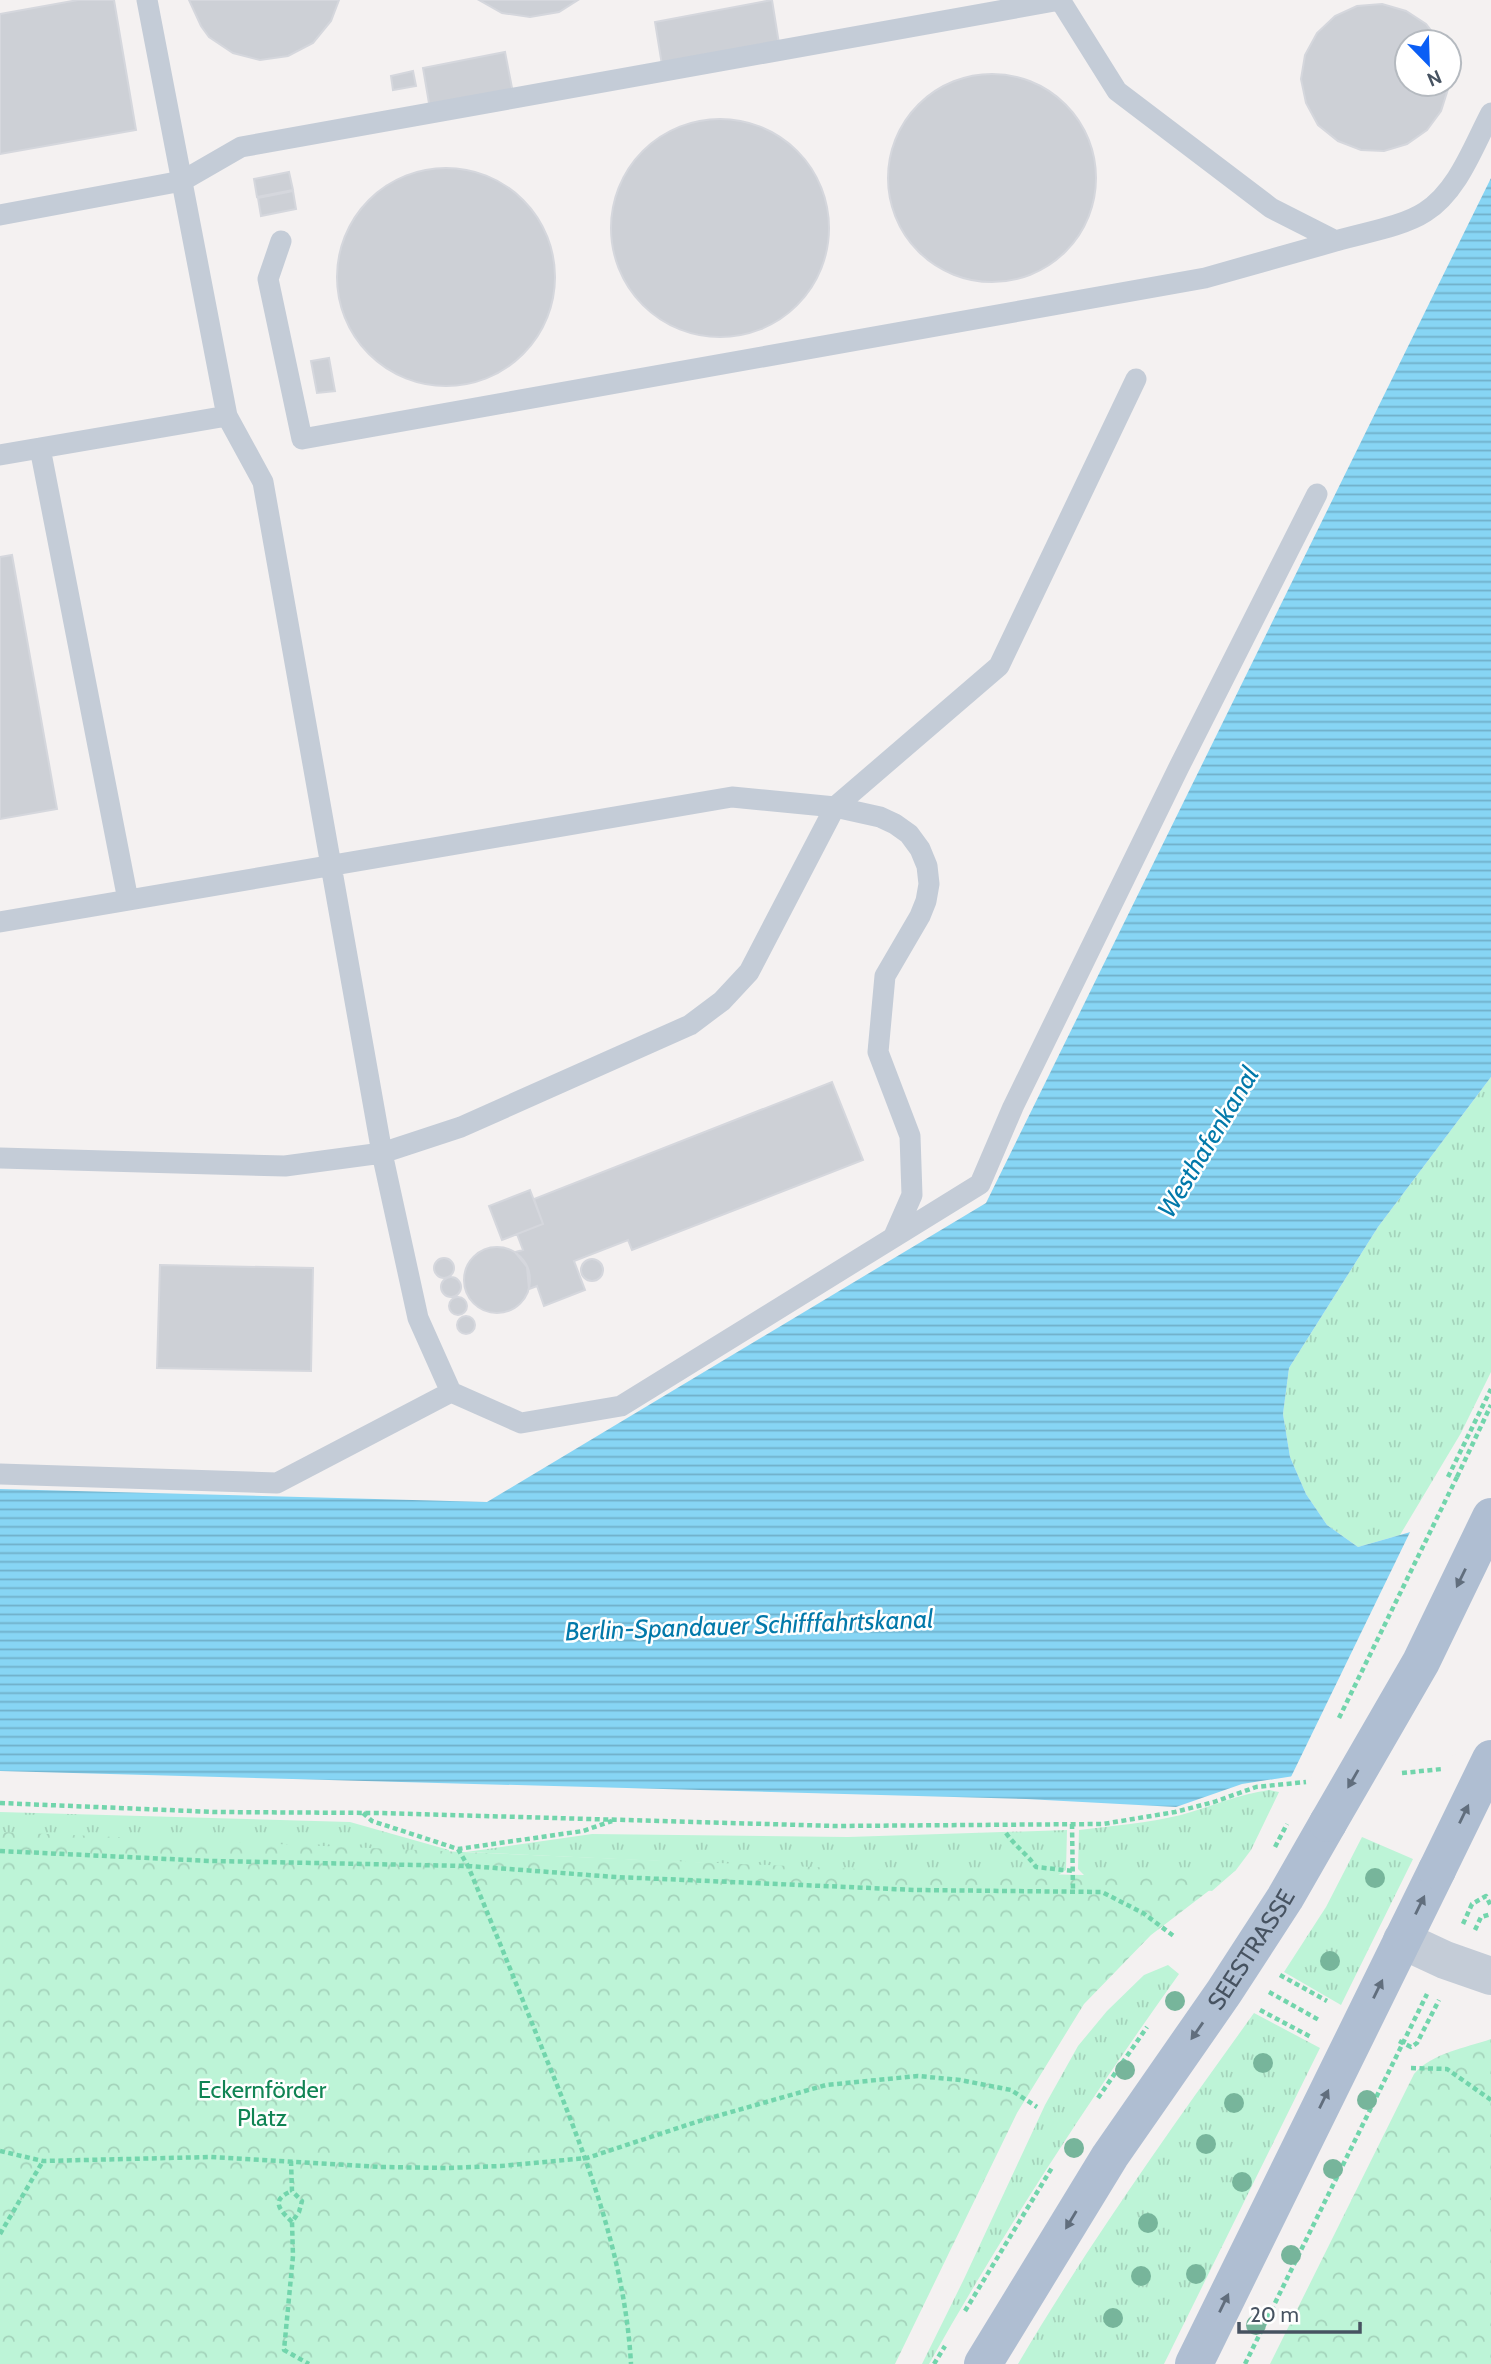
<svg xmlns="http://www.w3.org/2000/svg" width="1491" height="2364" font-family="Cabin,sans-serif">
  <defs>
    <pattern id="grass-tufts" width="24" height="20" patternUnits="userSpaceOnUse" patternTransform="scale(1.75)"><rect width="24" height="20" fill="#bdf4d7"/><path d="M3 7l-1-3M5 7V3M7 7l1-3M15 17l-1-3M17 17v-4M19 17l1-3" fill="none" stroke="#a4d3bb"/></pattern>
    <pattern id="park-crowns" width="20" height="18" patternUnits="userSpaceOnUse" patternTransform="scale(1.75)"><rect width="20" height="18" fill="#bdf4d7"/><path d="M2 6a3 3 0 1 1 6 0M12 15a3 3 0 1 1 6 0" fill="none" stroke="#a4d3bb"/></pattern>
    <pattern id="water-rules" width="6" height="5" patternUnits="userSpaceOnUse" patternTransform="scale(1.75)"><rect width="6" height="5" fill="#87d5f4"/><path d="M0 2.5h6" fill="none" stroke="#70afc9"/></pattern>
  </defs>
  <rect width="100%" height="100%" fill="#f4f1f1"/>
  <path fill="url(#grass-tufts)" d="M1491,1077V1372L1461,1433L1400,1535L1358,1547L1327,1525L1306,1494L1290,1457L1283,1414L1289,1368L1378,1227Z
    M1269,1790L1279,1792L1251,1850L1236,1870L1212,1891L1087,1878L1078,1869L1079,1830C1113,1826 1147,1823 1181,1815C1210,1807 1239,1794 1269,1790Z
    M0,1812L350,1822L449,1850L450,1858L0,1838Z
    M1067,1830L1066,1870L1052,1879L466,1852L592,1834L848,1837Z
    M1362,1837L1413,1859L1341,2005L1284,1972L1326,1907Z
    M1168,1965L1179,1974C1089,2100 1005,2229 929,2364H922L964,2279L1045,2105L1078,2046L1107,2011L1144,1975Z
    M1254,2013L1320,2048L1164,2364H1018C1089,2243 1172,2127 1254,2013Z"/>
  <path fill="url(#park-crowns)" d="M0,1832L904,1871L1083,1875L1236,1870L1151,1935L1084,2004L1017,2113L895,2364H0Z
    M1491,2039V2364H1270L1414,2074C1432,2053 1465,2048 1491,2039Z"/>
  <path fill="url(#water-rules)" d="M1491,178V1077L1378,1227L1289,1368L1283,1414L1290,1457L1306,1494L1327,1525L1358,1547L1491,1509L1461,1750L1242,1784L1176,1807L1026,1799L0,1771V1489L487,1502L986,1203Z"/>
  <path fill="#f4f1f1" d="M1491,1506V1756L1482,1753L1461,1754L1289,1781L1412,1528Z"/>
  <path fill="#cdd0d6" stroke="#d5d7dd" stroke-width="2" d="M78,0H114L136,130L0,154V14Z
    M189,0H339L331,21L313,43L288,56L260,60L233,53L209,37L201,26Z
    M479,0H578L559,12L530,17L502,13Z
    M772,0L780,50L663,71L655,22Z
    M1382,4L1406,11L1426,24L1440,42H1407V84H1448V89L1441,111L1427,130L1407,144L1384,151L1361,150L1338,141L1318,125L1306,103L1301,79L1305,55L1317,33L1335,16L1357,6Z
    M505,52L513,93L430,109L423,68Z
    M413,71L416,86L393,90L391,76Z
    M888 178a104 104 0 1 1 208 0a104 104 0 1 1-208 0Z
    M611 228a109 109 0 1 1 218 0a109 109 0 1 1-218 0Z
    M337 277a109 109 0 1 1 218 0a109 109 0 1 1-218 0Z
    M289,172L293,190L257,197L254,179Z
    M293,191L296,209L261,216L258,198Z
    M329,358L335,391L317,393L311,361Z
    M12,555L57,809L0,819V557Z
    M832,1082L863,1160L632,1250L628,1240L574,1261L585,1290L544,1306L537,1286L529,1289L527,1267L515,1252L523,1250L517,1234L543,1224L534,1199Z
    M530,1190L543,1224L502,1240L489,1206Z
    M464 1280a33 33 0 1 1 66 0a33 33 0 1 1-66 0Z
    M434 1268a10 10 0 1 1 20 0a10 10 0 1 1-20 0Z
    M581 1270a11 11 0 1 1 22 0a11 11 0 1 1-22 0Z
    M160,1265L313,1268L311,1371L157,1368Z
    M441 1287a10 10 0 1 1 20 0a10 10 0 1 1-20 0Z
    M449 1306a9 9 0 1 1 18 0a9 9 0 1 1-18 0Z
    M457 1325a9 9 0 1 1 18 0a9 9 0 1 1-18 0Z"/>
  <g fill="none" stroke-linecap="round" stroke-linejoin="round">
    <path stroke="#72d5ac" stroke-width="4.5" stroke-dasharray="5 3.5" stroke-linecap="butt" d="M1448,1477L1491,1389
      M1457,1477L1491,1405
      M1402,1773L1442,1769
      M0,1803L215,1812L379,1813L836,1826L1103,1824L1175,1812L1214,1802L1256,1787L1306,1782
      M363,1813L372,1821L458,1849L583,1831L612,1821
      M1072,1824L1073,1890
      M1006,1833C1015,1846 1027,1854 1036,1867L1073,1871
      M458,1849L468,1866C494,1928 519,1991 544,2053C585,2153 625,2256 631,2364
      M0,1851L211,1861L468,1866L616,1877L916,1890L1102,1892L1143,1913L1175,1937
      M1463,1924L1472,1904L1486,1896L1491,1906
      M1475,1930L1481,1917L1491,1914
      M1280,1975L1327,2001
      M1269,1992L1319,2020
      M1260,2010L1311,2037
      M1399,2041L1411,2047L1417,2043L1439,2000
      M1411,2068L1447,2069L1491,2100
      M1098,2098L1147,2027
      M0,2151L43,2161L210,2157L382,2167L446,2168L501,2166L587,2158L696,2122L826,2085L918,2076L960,2080L1011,2090L1037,2107
      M291,2161L292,2191L302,2201L299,2212L292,2222L293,2256L284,2350L309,2364
      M292,2222C279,2209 270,2200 292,2191
      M0,2234L43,2161
      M965,2311L1053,2166
      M934,2364L945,2346
      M1245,2364L1427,1994"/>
    <path stroke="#c4ccd7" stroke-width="21" d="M1060,0L1117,91L1271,208L1336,241C1362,233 1402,227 1425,212C1458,191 1473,147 1491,113
      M0,215L182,181L241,147L1060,0
      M281,241L268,279L302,439L1205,278L1336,241
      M227,416L263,482L382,1153L418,1318L451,1392L521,1423L621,1406L980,1184L1013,1107L1179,767L1317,494
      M40,448L128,900
      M0,455L227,416L147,0
      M835,807L999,666L1136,379
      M835,807L880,817L895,824L909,834L920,849L927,866L929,884L926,901L920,916L885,976L878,1052L910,1136L912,1195L894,1236
      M0,922L732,797L835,807L749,972L722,1001L690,1025L461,1127L382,1153L285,1166L0,1158
      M0,1474L277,1483L451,1392"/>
    <path stroke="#c4ccd7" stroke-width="38" d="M1402,1940L1445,1960L1491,1976"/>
    <g stroke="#afbed2" stroke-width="38">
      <path id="s1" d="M983,2364L1110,2156L1224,1992L1285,1898L1328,1823"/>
      <path d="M1194,2364L1437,1870"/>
    </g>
    <path stroke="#72d5ac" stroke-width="4.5" stroke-dasharray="5 3.5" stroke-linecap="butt" d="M1339,1718L1457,1477
      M1275,1847L1287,1824"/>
    <path stroke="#afbed2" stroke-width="38" d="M1328,1823L1421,1662L1491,1517
      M1437,1870L1491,1759"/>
  </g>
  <g fill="#77b59b">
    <circle cx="1375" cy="1878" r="10"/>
    <circle cx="1330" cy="1961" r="10"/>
    <circle cx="1175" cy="2001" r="10"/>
    <circle cx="1263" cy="2063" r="10"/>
    <circle cx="1125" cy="2070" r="10"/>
    <circle cx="1367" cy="2100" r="10"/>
    <circle cx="1234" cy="2103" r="10"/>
    <circle cx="1206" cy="2144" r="10"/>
    <circle cx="1074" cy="2148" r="10"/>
    <circle cx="1333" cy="2169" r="10"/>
    <circle cx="1242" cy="2182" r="10"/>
    <circle cx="1148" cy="2223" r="10"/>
    <circle cx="1291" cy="2255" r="10"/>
    <circle cx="1196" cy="2274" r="10"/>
    <circle cx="1141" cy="2276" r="10"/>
    <circle cx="1113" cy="2318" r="10"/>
    <circle cx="1256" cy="2325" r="10"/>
  </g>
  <defs><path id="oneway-solid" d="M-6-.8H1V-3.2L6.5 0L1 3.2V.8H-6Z" transform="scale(1.75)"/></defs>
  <g fill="#616e7d">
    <use href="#oneway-solid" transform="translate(1461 1578) rotate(116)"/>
    <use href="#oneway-solid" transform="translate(1353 1779) rotate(120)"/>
    <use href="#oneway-solid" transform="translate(1464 1814) rotate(-64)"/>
    <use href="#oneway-solid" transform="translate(1420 1905) rotate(-64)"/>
    <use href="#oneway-solid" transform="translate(1378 1989) rotate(-64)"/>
    <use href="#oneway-solid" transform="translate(1197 2031) rotate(125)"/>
    <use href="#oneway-solid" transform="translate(1324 2099) rotate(-64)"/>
    <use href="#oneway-solid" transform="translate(1071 2220) rotate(121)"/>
    <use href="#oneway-solid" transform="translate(1224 2303) rotate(-64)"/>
  </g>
  <g text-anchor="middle" stroke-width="5" stroke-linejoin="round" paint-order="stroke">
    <g font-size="24" fill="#475361" stroke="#fff">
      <text dy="8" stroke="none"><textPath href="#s1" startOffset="494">SEESTRASSE</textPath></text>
    </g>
    <g font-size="24" fill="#108454" stroke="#fff">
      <text x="262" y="2098">Eckernförder<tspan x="262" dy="28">Platz</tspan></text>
    </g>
    <g font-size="26" font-style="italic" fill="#0279aa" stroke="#fff">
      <text transform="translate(1208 1142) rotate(-59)" y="9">Westhafenkanal</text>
      <text transform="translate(749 1625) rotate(-2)" y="9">Berlin-Spandauer Schifffahrtskanal</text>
    </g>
  </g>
  <g transform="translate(1428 63) rotate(157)"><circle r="33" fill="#ffffff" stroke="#b5bac0" stroke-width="2"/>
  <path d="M0-5L12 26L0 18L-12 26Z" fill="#0a5ef5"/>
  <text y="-10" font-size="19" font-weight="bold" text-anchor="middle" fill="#475361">N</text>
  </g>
  <path d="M1239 2322v10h121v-10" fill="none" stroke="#475361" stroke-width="3.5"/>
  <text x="1250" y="2322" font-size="21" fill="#475361" stroke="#ffffff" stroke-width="5" paint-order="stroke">20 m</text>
</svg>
